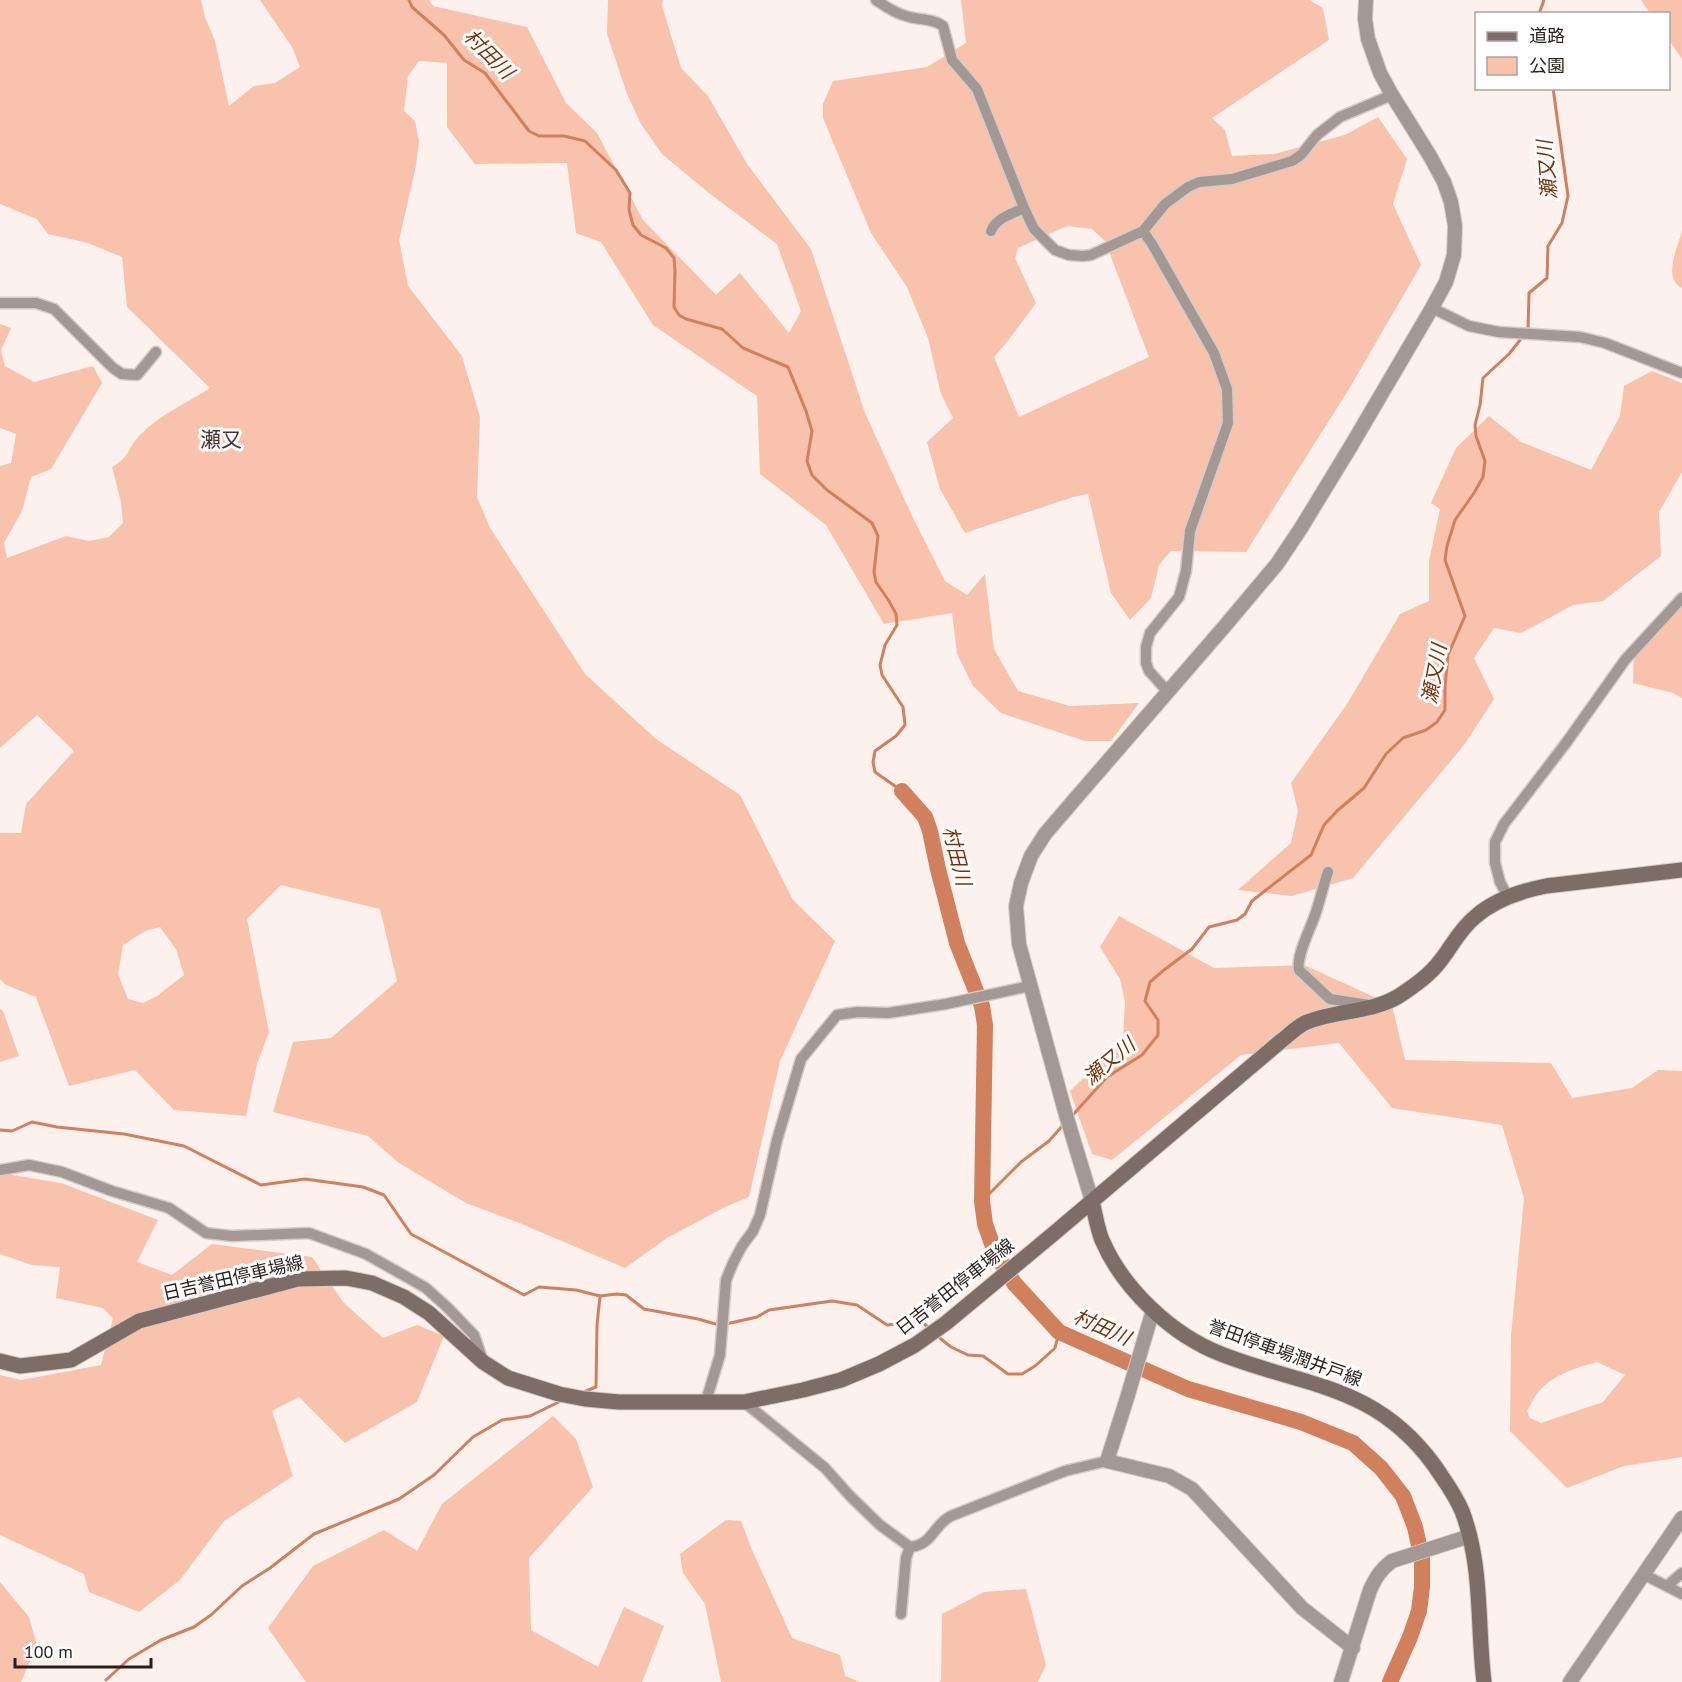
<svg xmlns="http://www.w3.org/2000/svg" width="1682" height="1682" font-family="'PT Sans','Noto Sans JP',sans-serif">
  <rect width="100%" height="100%" fill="#fcf1ec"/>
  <path fill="#f8c2ac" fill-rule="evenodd" d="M0,0H201L205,17L215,41L229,106L254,86L275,83L300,67L292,47L260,0H429L433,6L527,27L566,103L597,133L643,220L716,295L740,273L789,333L801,311L777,244L709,193L662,154L641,124L627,94L607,34L608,0H663L662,6L681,68L708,96L747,164L811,249L865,413L912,516L945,581L967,595L985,574L994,649L1018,691L1070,706L1139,703L1111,741H1085L1001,713L973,686L957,654L952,613L884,624L826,525L760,474L757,396L653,325L601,242L576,233L567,163L475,164L447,127V63L419,61L408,76L404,111L415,121L419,141L416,166L399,240L408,286L462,356L480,417L477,497L490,528L585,674L656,739L740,795L793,900L835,941L780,1061L749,1197L725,1207L667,1238L625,1268L517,1222L466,1203L399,1163L368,1136L273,1112L293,1042L331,1038L397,981L380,909L281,885L247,919L269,1032L257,1064L246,1116L174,1110L135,1070L69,1086L36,997L6,985L0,979V833H21L26,804L74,751L37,715L0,748V466L11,463L16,434L0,428V324L11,328L1,350L5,366L34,382L93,366L102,383L51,469L31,477L22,511L4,543L7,558L66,536L89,541L109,537L123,523L121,502L112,467C129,458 128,448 139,436C159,415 187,403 210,388L127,307L122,257L88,243L48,234L37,219L0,204ZM160,927L176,949L184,975L157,996L143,1003L128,999L118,974L123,945L145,931Z
    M961,0H1309L1323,8L1329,40L1212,118L1225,130L1232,156L1274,154L1345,135L1378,117L1407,159L1393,204L1421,265L1349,389L1246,552L1171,551L1159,565L1151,598L1130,620L1111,593L1088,494L1073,497L965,533L940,489L927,442L953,418L941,394L928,338L907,287L871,233L823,118V104L833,81L927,67L966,43ZM1067,226L1092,229L1105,241L1149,357L1019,417L994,357C1010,340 1022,321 1036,303L1015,258L1018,248Z
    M1641,0H1682V59L1669,40L1668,14L1650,13Z
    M1682,231V288C1662,278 1678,247 1682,231Z
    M1652,371L1682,383V472L1659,512L1661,556L1603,601L1573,605L1521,633L1494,628L1474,658L1494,699L1464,745L1353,878L1292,896L1238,890L1291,843L1298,811L1291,783L1347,704L1400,614L1429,601V561L1440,509L1431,503L1456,448L1489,416L1521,442L1591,470L1620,416L1624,386Z
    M1682,604V698L1673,693L1633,683L1634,647Z
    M1119,916L1214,968L1304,965L1392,1005L1405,1060L1551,1063L1572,1098L1632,1088L1658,1070L1682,1071V1457L1624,1466L1567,1488L1510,1431L1511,1336L1524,1198L1502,1125L1392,1108L1339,1043L1241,1055L1112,1160L1092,1154L1070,1091L1123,1040L1125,1002L1120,979L1100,947ZM1597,1362L1625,1375L1603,1402L1541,1423L1530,1418L1527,1411C1530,1406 1533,1399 1537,1394C1551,1375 1576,1368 1597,1362Z
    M0,1009L3,1011L19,1056L0,1062Z
    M0,1173L61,1183L158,1220L137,1262L172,1275L212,1244L312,1257L343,1302L383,1338L417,1325L444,1336L417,1402L345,1443L299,1397L272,1411L293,1476L224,1521L180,1580L139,1612L89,1592L84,1574L0,1535V1375L21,1380L101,1365L113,1318L103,1308L56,1298L60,1267L32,1265L0,1254Z
    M553,1416L576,1439L593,1487L529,1558L531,1630L598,1667L624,1607L664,1626L642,1682H306L268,1628L313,1566L384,1530L417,1551L442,1504Z
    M726,1520L741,1521L752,1550L792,1638L840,1655L845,1676L860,1682H721L705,1604L683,1573L680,1554Z
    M0,1582L29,1617L37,1645L21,1682H0Z
    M1026,1589L1046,1665L1038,1682H939L941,1680L942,1614L984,1592Z"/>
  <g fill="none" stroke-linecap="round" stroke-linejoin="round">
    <path stroke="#d1805d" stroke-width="3" d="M409,0L412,7L444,35L464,60L485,73L529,131L539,136H564L585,141L616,170L630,193L629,210L633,225L641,235L666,248L674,258L675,271L674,307L679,315L686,319L722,329L743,348L788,367L806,411L812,431L807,461L812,475L827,490L872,523L878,536L874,572L876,582L889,601L896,614L897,625L885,645L880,665L882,675L903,707L905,725L896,736L875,751L873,762L875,772L902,791
      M1539,14L1544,0
      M1528,330L1529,293L1547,278L1548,246L1562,223L1568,196L1553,88
      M1071,1117L1107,1077L1142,1055L1158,1035V1020L1145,1001L1150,982L1164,970L1192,949L1209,927L1237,920L1245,914L1252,901L1311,855L1324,825L1337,811L1364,788L1386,754L1403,738L1426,730L1437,722L1445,710V687L1448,655L1465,616L1445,560L1447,546L1455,520L1474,493L1483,477L1485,461L1476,436L1475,425L1480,405L1483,378L1509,354L1524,335
      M0,1130L12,1131L32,1122L57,1127L124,1134L184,1146L261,1185L305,1179L363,1187L384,1195L411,1234L524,1295L539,1287L576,1290L600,1296L617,1294L626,1295L644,1309L698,1319L719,1325
      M982,1201L1021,1162L1049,1141L1064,1124
      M726,1324L757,1317L769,1310L832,1301L857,1305L887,1325L921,1321L929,1328
      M936,1335L951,1347L968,1355L983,1356L1008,1374H1022L1035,1366L1055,1348L1059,1332
      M581,1393L596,1387L597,1325L600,1296
      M106,1680L129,1659L161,1640L194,1627L211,1615L242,1586L270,1568L314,1534L399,1499L434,1475L473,1437L502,1420L530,1416L561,1401"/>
    <path stroke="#d1805d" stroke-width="16" d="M902,791L925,817L930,831L938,869L957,943L982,1006L985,1025L982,1201L985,1224L995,1252L1014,1283L1059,1332L1188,1389L1301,1422L1353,1443L1381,1468L1403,1496L1415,1527L1422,1559V1587L1419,1611L1410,1637L1390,1682"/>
    <defs>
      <path id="minor" d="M876,0C885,6 894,13 906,16C917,20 933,18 943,26L952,60L977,89L1024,208L1034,229L1055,250L1069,255L1083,256L1091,255L1143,231L1165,204L1188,187L1199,182L1232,179L1292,161L1301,155L1317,135L1340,117L1392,95
        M991,231C996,218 1012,214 1024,208
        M1143,231L1152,244L1214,353L1227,389L1228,423L1190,531L1186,571L1179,597L1150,633L1146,647V663L1149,671L1167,691
        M0,303H36L54,309L113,368L122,374L137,375L156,352
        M1432,308L1469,326L1499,332L1580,337L1605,343L1682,373
        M1328,872C1323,886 1320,901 1315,915C1310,930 1296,956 1299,970L1330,999L1369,1005
        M1508,897L1500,882L1495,863V842L1504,824L1566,743L1625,660L1682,598
        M0,1170L29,1165L62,1172L112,1191L169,1208L206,1233L232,1236L309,1233L366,1254L426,1288L448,1308L474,1335L483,1361
        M706,1401L720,1355L726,1280L733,1263L742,1246L753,1231L760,1215L777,1140L801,1059L837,1015L858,1012L888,1013L946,1004L1030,986
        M744,1402L825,1468L851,1497L880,1525L910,1547C934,1544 932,1526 951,1516L1065,1471L1107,1461
        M1643,1574L1682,1594
        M1667,1586L1682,1573
        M901,1614L906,1558L910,1547"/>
      <path id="tertiary" d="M1092,1201L1066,1115L1019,944L1016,906L1021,883L1031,856L1045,834L1075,799L1224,627L1277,564L1301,528L1351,446L1432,308L1446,282L1454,255L1455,226L1451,202L1444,182L1430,156L1392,95L1380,73L1368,39L1365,19L1366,0
        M1153,1310L1127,1398L1107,1461L1169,1476L1192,1489L1302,1608L1353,1648
        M1341,1682L1370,1590C1376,1577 1381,1569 1392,1561L1470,1536
        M1570,1682L1682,1518"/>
      <path id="secondary" d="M1092,1201C1095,1213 1097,1228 1102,1240C1123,1289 1172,1335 1221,1354C1305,1387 1375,1384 1434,1465C1444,1480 1455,1494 1462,1511C1483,1566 1477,1625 1484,1682
        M0,1361L20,1366L71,1360L139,1321L298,1279L346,1278L372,1283L404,1297L429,1313L483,1362L508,1378L559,1394L585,1399L619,1402H744L803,1390L841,1380L879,1364L915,1345L946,1323L1052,1235L1281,1041C1289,1035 1297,1026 1307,1022C1336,1010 1371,1013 1399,996C1414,986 1430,975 1441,960C1452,946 1460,929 1475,917C1494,900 1521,891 1546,886L1682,870"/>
    </defs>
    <use href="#minor" stroke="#d6cbc6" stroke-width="13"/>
    <use href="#tertiary" stroke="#d6cbc6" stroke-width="16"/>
    <use href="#secondary" stroke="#d6cbc6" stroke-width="17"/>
    <use href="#minor" stroke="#a49894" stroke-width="10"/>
    <use href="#tertiary" stroke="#a49894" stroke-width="14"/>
    <use href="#secondary" stroke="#7d6d66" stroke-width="15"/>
  </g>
  <g text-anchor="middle" stroke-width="6" stroke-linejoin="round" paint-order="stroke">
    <g font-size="18" fill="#281e1a" stroke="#fff">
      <text transform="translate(233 1278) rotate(-13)" y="6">日吉誉田停車場線</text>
      <text transform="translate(955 1287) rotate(-38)" y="6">日吉誉田停車場線</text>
      <text transform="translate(1285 1353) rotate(20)" y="6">誉田停車場潤井戸線</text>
    </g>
    <g font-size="20" font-style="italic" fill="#7a3108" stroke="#fff">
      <text transform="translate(489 54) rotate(45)" y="7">村田川</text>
      <text transform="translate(1547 170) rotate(-95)" y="7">瀬又川</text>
      <text transform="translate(1434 674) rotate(-80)" y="7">瀬又川</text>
      <text transform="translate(957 856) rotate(76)" y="7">村田川</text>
      <text transform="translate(1109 1061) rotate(-40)" y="7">瀬又川</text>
      <text transform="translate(1102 1327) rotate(24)" y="7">村田川</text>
    </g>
    <g font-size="21" fill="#49352c" stroke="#fff">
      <text x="221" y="447">瀬又</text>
    </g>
  </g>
  <rect x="1475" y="12" width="195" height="78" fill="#ffffff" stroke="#a9a5a3" stroke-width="1.5"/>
  <rect x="1487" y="32" width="30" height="9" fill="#7d6d66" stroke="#a9a5a3" stroke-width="1.5"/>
  <text x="1529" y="42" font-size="18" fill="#281e1a">道路</text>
  <rect x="1487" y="57" width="30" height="18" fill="#f8c2ac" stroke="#a9a5a3" stroke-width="1.5"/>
  <text x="1529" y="72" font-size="18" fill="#281e1a">公園</text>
  <path d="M15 1658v9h136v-9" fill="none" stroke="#281e1a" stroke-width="3"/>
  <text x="24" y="1658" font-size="18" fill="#281e1a" stroke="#ffffff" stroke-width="4.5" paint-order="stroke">100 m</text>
</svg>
